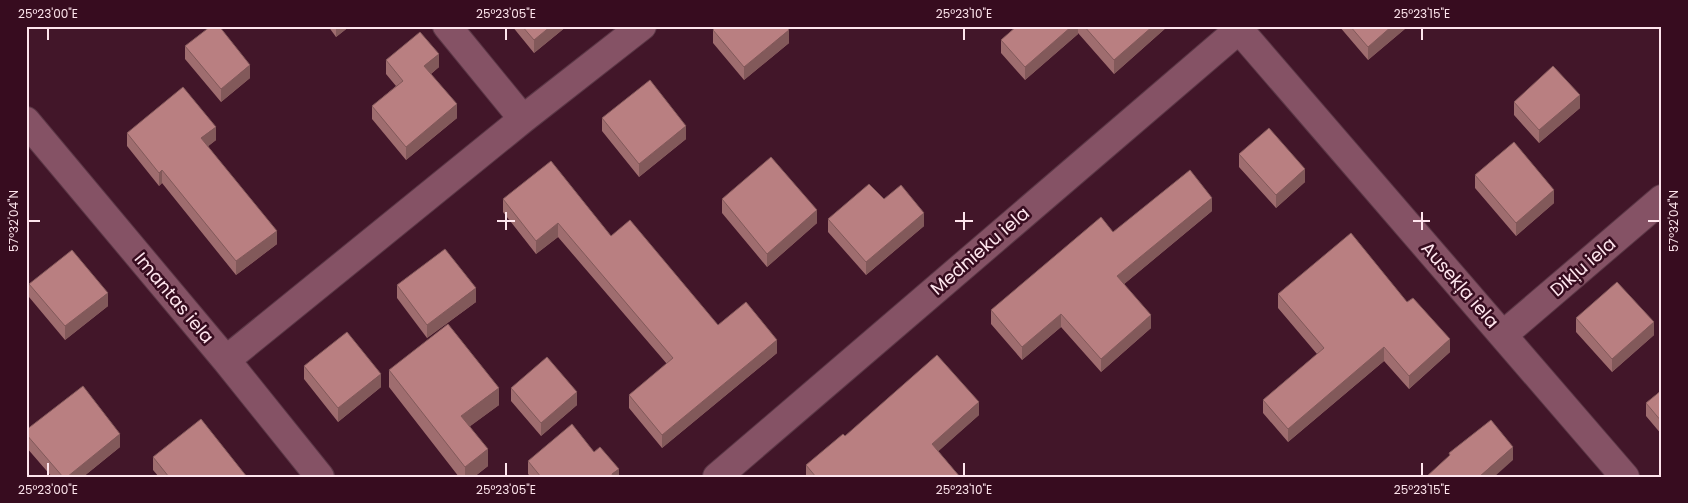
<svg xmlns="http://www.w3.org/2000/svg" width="1688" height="503" font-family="Poppins,sans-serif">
  <rect width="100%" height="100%" fill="#421629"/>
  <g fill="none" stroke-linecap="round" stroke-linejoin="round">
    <defs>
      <path id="minor" d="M447,26L523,119
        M1236,26L1625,477
        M26,121L226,360L320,477
        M1503,335L1662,199
        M226,360L523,119L642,26
        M717,477L1243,26"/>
    </defs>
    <use href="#minor" stroke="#5b3746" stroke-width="30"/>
    <use href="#minor" stroke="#855265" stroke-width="28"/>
  </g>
  <path fill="#9f6d6f" d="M328,26H350L336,37Z
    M512,26H567L534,53Z
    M1017,26H1168L1114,74L1078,33V34L1025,80L1001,53V40Z
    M1339,26H1406V28L1368,60Z
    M713,30L789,43L744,80L713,43Z
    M185,46L250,78L221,102L185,59Z
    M386,60L439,67L431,74L457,118L406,160L372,119V106L396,86L386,74Z
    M1514,102L1580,108L1539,143L1514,115Z
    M602,118L686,139L639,177L602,131Z
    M127,133L216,140L208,146L277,244L236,275L162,183L159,186L127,146Z
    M1239,154L1305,182L1276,208L1239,167Z
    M1475,175L1554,203L1516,236L1475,188Z
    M503,199L611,236L718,325L777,353L662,448L629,408V395L667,364L558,237L536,254L503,212Z
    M722,199L817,223L767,267L722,213Z
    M884,199L924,226L866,275L828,232V219Z
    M1212,211L1124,284L1151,328L1101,372L1061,327L1022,360L991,324V310L1113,232Z
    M29,284L108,306L65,340L29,297Z
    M397,285L476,302L427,338L397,298Z
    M1278,294L1407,302L1450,352L1409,389L1384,361L1288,442L1263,413V400L1317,354L1278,308Z
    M1576,318L1654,335L1612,372L1576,332Z
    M304,366L381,387L338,422L304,379Z
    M389,370L499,405L470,426L488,466L474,477H459L389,387Z
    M511,388L577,405L541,436L511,401Z
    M1662,390V435L1646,416V403Z
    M979,415L938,451L960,477H806V465L845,436Z
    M26,430L120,447L83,477H52L26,447Z
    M153,457L247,477H159L153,470Z
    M528,461L619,477H531L528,474Z"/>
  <path fill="#82595a" d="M336,26H350L336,37Z
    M551,26H567L534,53V40Z
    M1072,26H1078V34L1025,80V67Z
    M1153,26H1168L1114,74V60Z
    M1392,26H1406V28L1368,60V47Z
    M789,30V43L744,80V67Z
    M439,54V67L424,79V66Z
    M250,65V78L221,102V89Z
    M1580,95V108L1539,143V130Z
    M457,104V118L406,160V147Z
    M686,126V139L639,177V164Z
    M216,127V140L201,152V138Z
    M1305,169V182L1276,208V195Z
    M162,170V183L159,186V173Z
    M1554,190V203L1516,236V223Z
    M1212,198V211L1117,290V276Z
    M817,210V223L767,267V254Z
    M924,213V226L866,275V262Z
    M558,223V237L536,254V241Z
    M277,231V244L236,275V261Z
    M476,288V302L427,338V325Z
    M108,293V306L65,340V326Z
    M1061,314V327L1022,360V347Z
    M1151,315V328L1101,372V359Z
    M1654,322V335L1612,372V359Z
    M1450,339V352L1409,389V376Z
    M777,340V353L662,448V435Z
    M1384,347V361L1288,442V429Z
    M381,374V387L338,422V408Z
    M499,388V405L461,433V416Z
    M577,392V405L541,436V423Z
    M979,402V415L932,457V444Z
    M120,434V447L83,477H67Z
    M1513,447V460L1494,477H1479Z
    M488,449V466L474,477H465V467Z
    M619,469V477H612V474Z"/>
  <path fill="#b97f81" stroke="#82595a" d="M211,26H219L250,65L221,89L185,46Z
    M522,26H551L534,40Z
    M717,26H785L789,30L744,67L713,30Z
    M1017,26H1072L1025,67L1001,40Z
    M1084,26H1153L1114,60Z
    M1350,26H1392L1368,47Z
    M420,32L439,54L424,66L457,104L406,147L372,106L403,81L386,60Z
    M1553,66L1580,95L1539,130L1514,102Z
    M650,80L686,126L639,164L602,118Z
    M183,87L216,127L201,138L277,231L236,261L162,170L159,173L127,133Z
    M1269,128L1305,169L1276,195L1239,154Z
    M1514,142L1554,190L1516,223L1475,175Z
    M771,157L817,210L767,254L722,199Z
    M551,161L611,236L630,220L718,325L746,302L777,340L662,435L629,395L673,358L558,223L536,241L503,199Z
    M1190,170L1212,198L1117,276L1151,315L1101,359L1061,314L1022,347L991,310L1101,217L1113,232Z
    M869,184L884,199L901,185L924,213L866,262L828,219Z
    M1351,233L1407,302L1413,298L1450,339L1409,376L1384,347L1288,429L1263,400L1324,348L1278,294Z
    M445,249L476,288L427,325L397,285Z
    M72,250L108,293L65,326L29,284Z
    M1617,282L1654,322L1612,359L1576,318Z
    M448,324L499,388L461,416L488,449L465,467L389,370Z
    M347,332L381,374L338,408L304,366Z
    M937,355L979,402L932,444L960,477H816L806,465L843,434L845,436Z
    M547,357L577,392L541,423L511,388Z
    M83,386L120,434L67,477H63L26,434V430Z
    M1662,390V422L1646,403Z
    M201,419L247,477H169L153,457Z
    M1491,420L1513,447L1479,477H1426L1450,455L1449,453Z
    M572,424L594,452L600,447L619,469L612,474L613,477H541L528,461Z"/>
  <path fill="none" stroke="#fee5ed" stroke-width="2" d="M48,28V40M506,28V40M964,28V40M1422,28V40M506,212V230M964,212V230M1422,212V230M28,221H40M497,221H515M955,221H973M1413,221H1430M1648,221H1660M48,463V476M506,463V476M964,463V476M1422,463V476"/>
  <g text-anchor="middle" stroke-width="5" stroke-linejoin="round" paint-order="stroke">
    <g font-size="18" fill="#fee5ed" stroke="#370c1f">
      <text transform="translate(980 251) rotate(-41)" y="6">Mednieku iela</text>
      <text transform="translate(1583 267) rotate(-41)" y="6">Dikļu iela</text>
      <text transform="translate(1460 285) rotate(49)" y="6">Ausekļa iela</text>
      <text transform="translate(174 298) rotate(50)" y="6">Imantas iela</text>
    </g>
  </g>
  <rect width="1688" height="503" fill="none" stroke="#370c1f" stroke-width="55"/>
  <rect x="28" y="28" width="1632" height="448" fill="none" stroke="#fee5ed" stroke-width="2"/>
  <g font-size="12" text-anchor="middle" fill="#fee5ed">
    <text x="48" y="18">25°23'00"E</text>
    <text x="506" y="18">25°23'05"E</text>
    <text x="964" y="18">25°23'10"E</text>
    <text x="1422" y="18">25°23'15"E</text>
    <text transform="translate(14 221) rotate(-90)" y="4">57°32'04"N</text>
    <text transform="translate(1674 221) rotate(-90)" y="4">57°32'04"N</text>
    <text x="48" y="494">25°23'00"E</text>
    <text x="506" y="494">25°23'05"E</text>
    <text x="964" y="494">25°23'10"E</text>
    <text x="1422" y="494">25°23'15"E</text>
  </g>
</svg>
